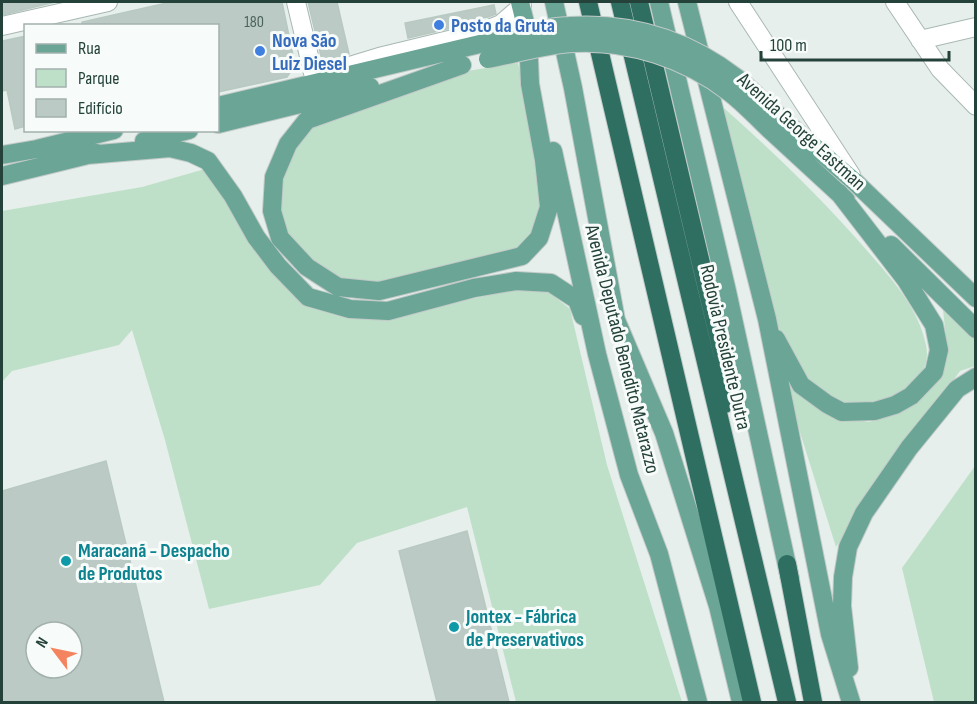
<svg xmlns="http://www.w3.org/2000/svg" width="977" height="704" font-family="'Sofia Sans Condensed',sans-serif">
  <rect width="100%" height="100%" fill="#e6efeb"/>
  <path fill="#bfe0c8" d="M518,63L523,84L542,207L533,235L518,250L378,284L340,281L312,262L286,235L278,210L280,178L293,148L311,126L467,71Z
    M717,102C768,147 818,194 863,246C889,276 918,306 926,345C936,389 868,417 834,399C803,383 791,356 777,325Z
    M205,169L305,303L345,317L390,319L516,288L550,293L570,309L607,465L682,702H516L467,507L357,543L320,585L209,609L165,440L132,330L119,345L12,371L2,382V211L142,187Z
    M942,301L975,336V366L960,371L836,547L782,375L805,399L832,416L869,422L908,408L929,385L948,356Z
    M975,466V702H934L902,568Z"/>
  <path fill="#bbcac4" stroke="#b8c9c2" stroke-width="1.5" fill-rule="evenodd" d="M2,2H55L2,15Z
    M171,2H282L295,65L287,77L218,92V26H82V22Z
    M308,2H337L349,54L327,61L321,56Z
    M494,5L496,14L488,17L473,19V23L408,38L405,23Z
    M26,36V126L15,129L7,90L2,91V41Z
    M106,461L164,702H2V491ZM36,632H72V668H36Z
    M467,531L509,702H437L399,551Z"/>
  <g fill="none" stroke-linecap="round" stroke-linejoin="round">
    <defs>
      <path id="minor" d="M296,2L314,77
        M738,2L851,175
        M895,2L940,69L976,106
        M2,26L108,2
        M920,40L976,27
        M333,71L379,57L482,32L501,24L522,6"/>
      <path id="major" d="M520,2L531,47
        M554,2L573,88L616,320L664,433L718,606L741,702
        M659,2L727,291L790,579
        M687,2L767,319L830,634L851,702
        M462,65L307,120L288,144L274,177L272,211L280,238L307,267L338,287L379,291L522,256L539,238L549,207L544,160L530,84L528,36
        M218,106L484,43
        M781,118L855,182L976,298
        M218,124L370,87
        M770,130L846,200
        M144,141L189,130
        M553,151L597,354L629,475L659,554L698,702
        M2,155L37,149L114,130
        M87,155L170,148L191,153L208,161L233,196L256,237L278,266L308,297L350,309L388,311L474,288L516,281L551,283L577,300L583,316
        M2,176L96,153
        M891,245L976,329
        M776,339L801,385L827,404L842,412L875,411L895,405L911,396L934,372L939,350L934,325L906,280L839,193
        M849,668L842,606L843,577L848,547L864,513L909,448L957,389L976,377"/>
      <path id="highway" d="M588,2L752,702
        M620,2L787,702
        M639,2L723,356L725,404
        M787,564L813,702"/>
    </defs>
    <use href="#minor" stroke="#a8b8b2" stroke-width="20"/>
    <use href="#major" stroke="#c2cac8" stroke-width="20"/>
    <use href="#highway" stroke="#c2cac8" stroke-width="20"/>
    <use href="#minor" stroke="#fff" stroke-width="18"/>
    <use href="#major" stroke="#6aa596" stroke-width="18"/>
    <use href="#highway" stroke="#2f6f62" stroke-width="18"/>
    <defs>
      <path id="major-bridge" d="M484,43C511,37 541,27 569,26C631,22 688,40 737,78C752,90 766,105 781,118
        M488,59C516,54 546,44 574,43C629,40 686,59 729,92C744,103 757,118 770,130"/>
    </defs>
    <use href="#major-bridge" stroke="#c2cac8" stroke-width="20" stroke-linecap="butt"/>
    <use href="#major-bridge" stroke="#6aa596" stroke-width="18"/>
  </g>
  <g fill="#3f7fe0" stroke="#f7fbf9" stroke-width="2">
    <circle cx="439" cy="25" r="6"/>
    <circle cx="260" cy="51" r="6"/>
  </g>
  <g fill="#0f9aa8" stroke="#f7fbf9" stroke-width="2">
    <circle cx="66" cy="561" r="6"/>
    <circle cx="454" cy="627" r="6"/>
  </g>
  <g text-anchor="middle" stroke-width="6" stroke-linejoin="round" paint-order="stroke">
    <g font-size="16" fill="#4a645c">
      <text x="254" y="27">180</text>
    </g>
    <g font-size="20" font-weight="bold" fill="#366cbe" stroke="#f7fbf9" text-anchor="start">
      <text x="451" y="32">Posto da Gruta</text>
      <text x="272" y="47">Nova São<tspan x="272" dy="23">Luiz Diesel</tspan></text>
    </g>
    <g font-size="20" fill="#24423a" stroke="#f7fbf9">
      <text transform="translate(802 131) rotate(42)" y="7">Avenida George Eastman</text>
      <text transform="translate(726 347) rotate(77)" y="7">Rodovia Presidente Dutra</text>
      <text transform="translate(623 349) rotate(76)" y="7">Avenida Deputado Benedito Matarazzo</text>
    </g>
    <g font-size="20" font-weight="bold" fill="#0d838f" stroke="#f7fbf9" text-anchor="start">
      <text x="78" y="557">Maracanã - Despacho<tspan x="78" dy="23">de Produtos</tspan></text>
      <text x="466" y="623">Jontex - Fábrica<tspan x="466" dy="23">de Preservativos</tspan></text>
    </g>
  </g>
  <rect width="977" height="704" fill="none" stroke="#24423a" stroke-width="6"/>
  <rect x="24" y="24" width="195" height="108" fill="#f7fbf9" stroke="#a3b1ad" stroke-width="1.5"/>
  <rect x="36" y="44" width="30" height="9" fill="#6aa596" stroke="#a3b1ad" stroke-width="1.5"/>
  <text x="78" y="54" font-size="18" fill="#24423a">Rua</text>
  <rect x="36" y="69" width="30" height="18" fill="#bfe0c8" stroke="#a3b1ad" stroke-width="1.5"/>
  <text x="78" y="84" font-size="18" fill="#24423a">Parque</text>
  <rect x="36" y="99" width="30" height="18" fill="#bbcac4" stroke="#a3b1ad" stroke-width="1.5"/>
  <text x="78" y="114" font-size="18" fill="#24423a">Edifício</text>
  <g transform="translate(54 650) rotate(302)"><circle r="28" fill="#f7fbf9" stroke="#a3b1ad" stroke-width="1.5"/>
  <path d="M0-4.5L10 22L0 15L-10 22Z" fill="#f4845f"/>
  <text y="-9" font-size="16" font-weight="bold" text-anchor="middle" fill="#24423a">N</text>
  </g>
  <path d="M761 51v9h188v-9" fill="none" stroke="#24423a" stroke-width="3"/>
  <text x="770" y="51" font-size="18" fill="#24423a" stroke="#f7fbf9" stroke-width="4.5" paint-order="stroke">100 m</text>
</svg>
